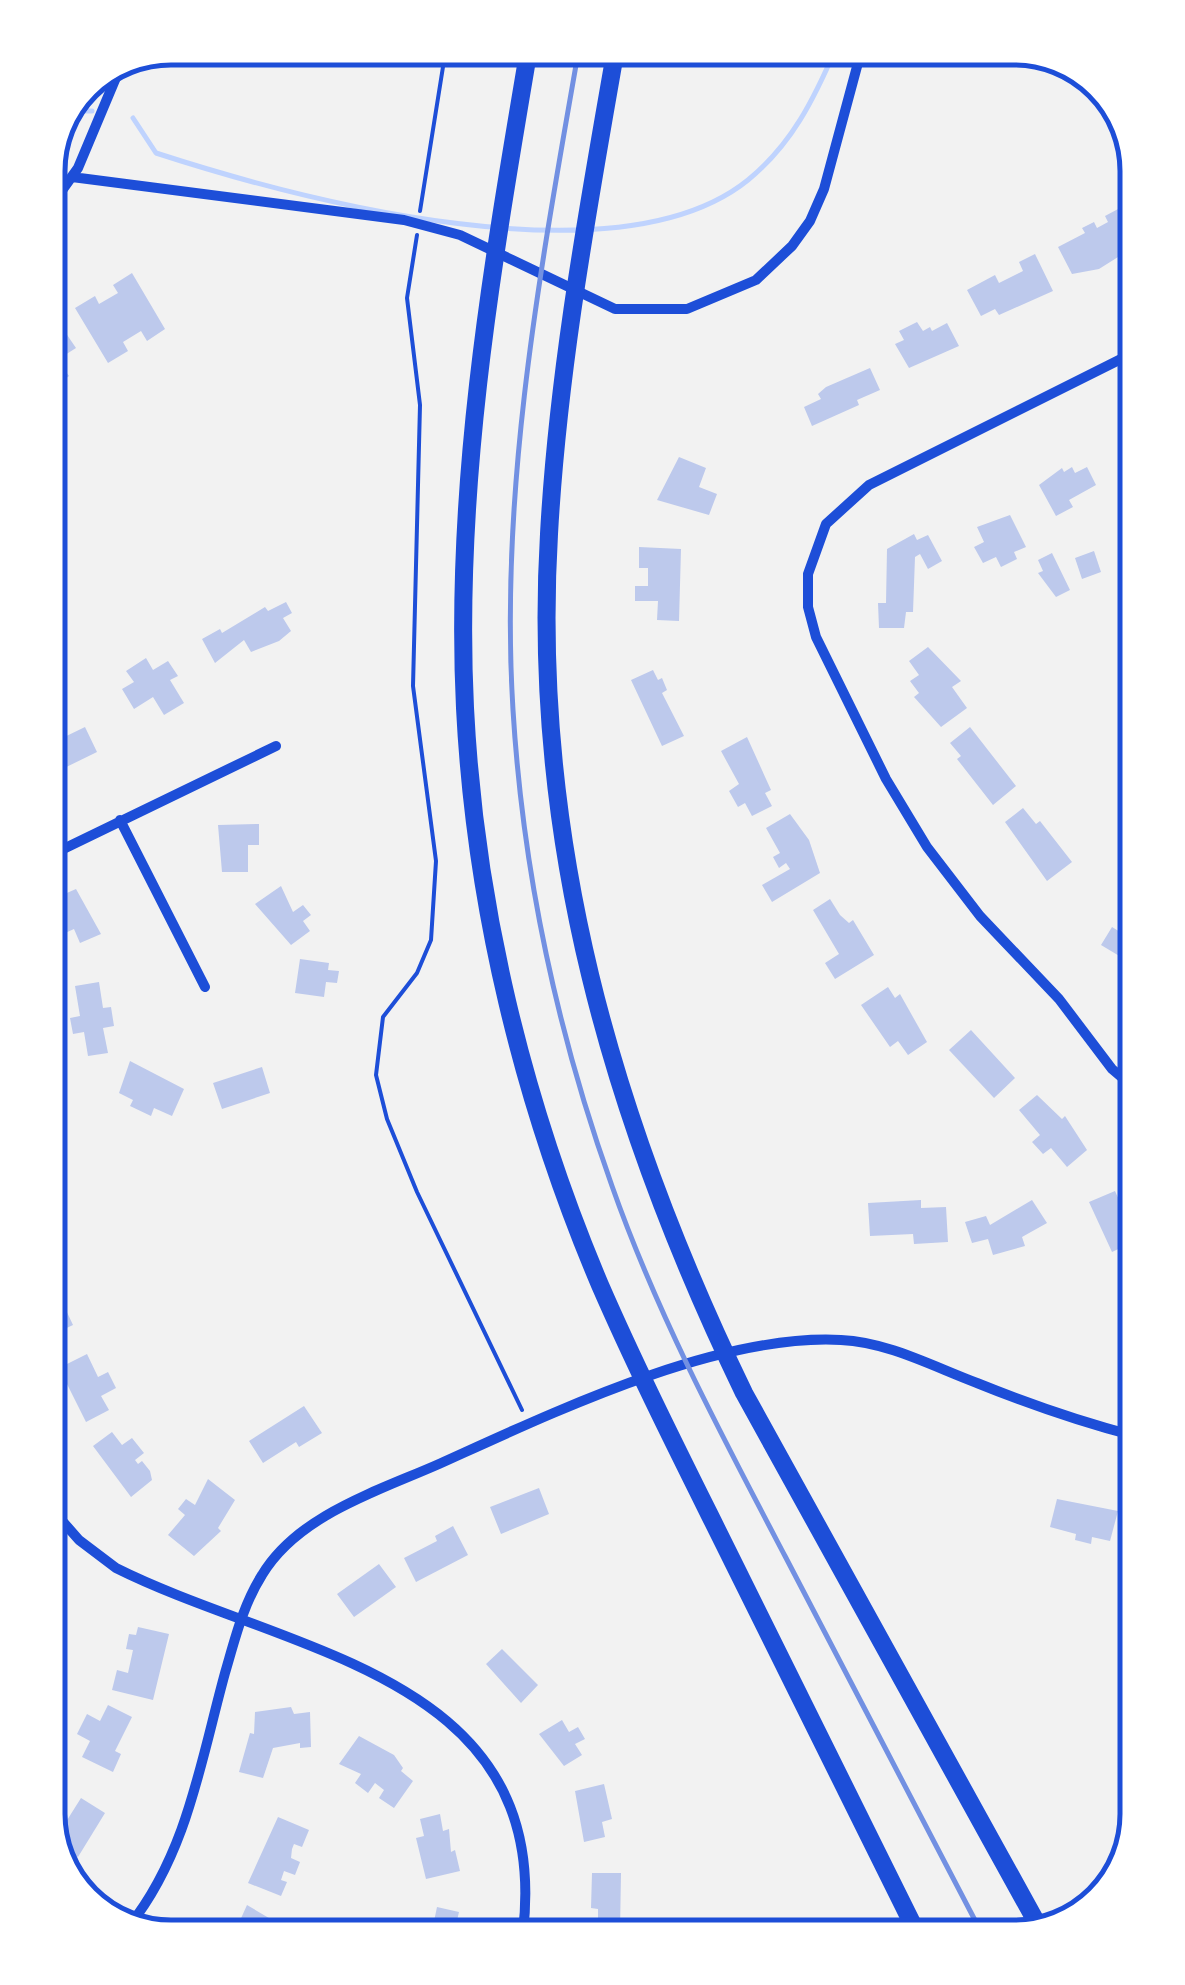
<svg xmlns="http://www.w3.org/2000/svg" width="1185" height="1985" font-family="'Zilla Slab',serif">
  <rect width="100%" height="100%" fill="#f2f2f2"/>
  <g fill="none" stroke-linecap="round" stroke-linejoin="round">
    <path stroke="#bfd3fe" stroke-width="5" d="M72,111H92
      M133,118L156,153C301,200 618,285 748,180C792,144 814,99 836,48"/>
  </g>
  <path fill="#bdc9ec" d="M1120,208L1126,220V252L1099,269L1072,274L1058,247L1085,233L1082,228L1094,222L1097,228L1108,222L1105,216Z
    M1035,254L1053,291L999,315L995,309L981,316L967,290L995,275L999,283L1023,271L1019,262Z
    M132,273L165,329L147,341L141,331L123,342L128,351L108,363L75,308L95,296L99,304L118,293L113,285Z
    M917,322L923,331L930,327L932,331L947,323L959,346L909,368L895,344L904,340L899,331Z
    M59,323L76,348L57,360L69,376L49,391V352L53,349L49,330Z
    M870,368L880,390L857,400L859,405L812,426L804,407L821,399L818,394L826,387Z
    M679,457L706,468L699,487L717,494L709,515L657,500Z
    M1072,467L1075,473L1087,467L1096,485L1069,500L1073,507L1056,516L1039,485L1062,468L1064,472Z
    M1010,515L1026,547L1014,552L1017,559L1001,567L996,557L983,563L974,547L984,542L977,527Z
    M914,534L917,540L928,535L942,561L928,569L920,554L915,557L913,612H906L904,628H879L878,603H886L887,549Z
    M639,547L681,549L679,621L657,620L658,601H635V586H648V568H639Z
    M1094,551L1101,572L1082,579L1075,558Z
    M1052,553L1070,590L1056,597L1038,573L1043,571L1038,560Z
    M286,602L292,613L283,618L291,631L279,641L251,652L244,640L215,663L202,639L220,629L222,633L265,607L268,611Z
    M928,647L961,681L952,687L967,708L941,727L914,697L919,693L910,681L919,675L909,661Z
    M146,658L153,670L168,661L178,676L170,680L184,703L164,715L153,697L134,709L122,689L134,682L126,671Z
    M653,670L658,680L662,678L667,690L662,693L684,736L662,746L631,680Z
    M85,727L97,752L52,774V743Z
    M970,727L1016,786L993,805L957,759L961,756L950,743Z
    M747,737L771,790L765,793L772,806L752,816L745,803L738,807L729,791L739,784L721,751Z
    M1023,808L1036,824L1040,821L1072,862L1047,881L1005,822Z
    M790,814L809,840L820,873L772,902L762,885L790,869L786,863L779,868L773,857L780,853L766,828Z
    M259,824V845H248V872H222L218,825Z
    M281,886L293,912L303,905L311,915L303,921L310,931L291,945L255,904Z
    M76,889L101,934L80,943L74,929L63,934L53,912V899Z
    M830,899L840,915L849,923L853,920L874,955L835,979L825,963L839,954L813,910Z
    M1131,925V963L1101,945L1112,927L1125,935Z
    M300,959L329,963L328,970L339,971L337,983L326,982L324,997L295,993Z
    M99,982L103,1008L111,1007L114,1026L103,1028L108,1053L88,1056L84,1032L73,1034L70,1018L80,1016L75,986Z
    M888,987L895,998L900,994L927,1042L908,1055L898,1041L890,1047L861,1005Z
    M971,1030L1015,1078L994,1098L949,1050Z
    M130,1061L184,1089L172,1116L154,1108L151,1116L130,1106L133,1100L119,1093Z
    M262,1067L270,1093L222,1109L213,1083Z
    M1037,1095L1062,1119L1065,1116L1087,1150L1067,1167L1051,1148L1043,1154L1032,1142L1040,1135L1019,1110Z
    M1115,1191L1133,1231V1242L1112,1252L1089,1202Z
    M921,1200V1208L946,1207L948,1242L914,1244L913,1234L870,1236L868,1203Z
    M1032,1200L1047,1223L1022,1237L1025,1246L993,1255L988,1239L972,1243L965,1222L986,1216L990,1225Z
    M56,1289L73,1325L56,1333Z
    M87,1354L98,1377L108,1372L116,1388L101,1396L109,1410L86,1422L59,1368Z
    M304,1406L322,1433L299,1447L296,1442L263,1463L249,1441Z
    M112,1432L122,1445L132,1438L144,1453L135,1460L138,1464L142,1461L150,1471L152,1480L131,1497L93,1446Z
    M208,1479L235,1500L218,1528L221,1531L194,1556L168,1535L185,1515L178,1509L186,1499L195,1505Z
    M539,1488L549,1514L501,1534L490,1507Z
    M1057,1499L1118,1511L1110,1541L1092,1537L1091,1544L1075,1540L1076,1534L1050,1527Z
    M453,1526L468,1555L416,1582L404,1558L437,1541L435,1536Z
    M379,1564L396,1587L354,1617L337,1594Z
    M138,1627L169,1634L153,1700L112,1690L117,1670L128,1673L133,1650L126,1649L129,1634L136,1635Z
    M502,1649L538,1685L521,1703L486,1664Z
    M108,1705L132,1717L115,1751L121,1754L113,1772L82,1757L90,1741L77,1734L87,1714L100,1721Z
    M291,1707L294,1714L310,1712L311,1747L300,1748V1743L273,1748L263,1778L239,1772L250,1733L254,1734L255,1712Z
    M562,1720L569,1732L578,1727L585,1739L575,1744L582,1755L564,1766L539,1734Z
    M359,1736L394,1755L403,1768L401,1771L413,1781L394,1808L379,1798L384,1790L375,1783L368,1793L355,1783L361,1774L339,1764Z
    M604,1784L612,1819L602,1822L605,1837L584,1842L575,1791Z
    M81,1798L105,1813L78,1857L60,1846V1822L64,1825Z
    M440,1814L443,1831L449,1829L451,1852L455,1850L460,1871L426,1879L416,1838L424,1836L420,1819Z
    M278,1817L309,1830L302,1847L294,1844L292,1849L291,1858L300,1862L295,1875L284,1871L281,1880L287,1882L281,1896L248,1883Z
    M592,1873H621L620,1931H591L592,1918H598V1909L591,1908Z
    M247,1905L274,1921L272,1924L280,1929L277,1936H233Z
    M437,1907L459,1912L454,1933L423,1934L425,1924L433,1926Z"/>
  <g fill="none" stroke-linecap="round" stroke-linejoin="round">
    <path stroke="#1d4ed8" stroke-width="4" d="M420,211L446,48
      M417,235L407,298L420,405L413,686L436,861L431,940L417,973L383,1017L376,1075L387,1119L417,1192L522,1410"/>
    <path stroke="#1d4ed8" stroke-width="10" d="M72,177L404,220L460,235L615,309H687L756,280L792,246L810,221L824,189L862,48
      M48,210L78,168L120,68
      M1127,356L869,485L826,524L808,574V607L816,637L886,779L927,847L980,916L1059,999L1112,1069L1132,1086
      M120,820L205,987
      M53,854L276,746
      M57,1515L79,1540L116,1568C288,1654 553,1674 523,1932
      M129,1926C187,1854 201,1760 225,1673C235,1639 243,1605 262,1575C298,1515 378,1491 439,1464C550,1414 717,1333 841,1340C888,1342 934,1367 977,1383C1029,1404 1081,1422 1135,1436"/>
    <path stroke="#1d4ed8" stroke-width="18" d="M529,48C492,267 454,484 465,708C475,906 523,1103 600,1285C641,1379 688,1471 733,1562C794,1684 854,1806 914,1927
      M616,48C588,209 558,370 549,534C531,839 612,1120 744,1393L1038,1925"/>
    <path stroke="#7290e2" stroke-width="5" d="M579,48C541,266 499,488 513,710C523,873 557,1032 612,1186C657,1314 722,1436 785,1556C849,1679 914,1803 978,1926"/>
  </g>
  <path d="M0 0H1185V1985H0ZM171 65H1014A106 106 0 0 1 1120 171V1814A106 106 0 0 1 1014 1920H171A106 106 0 0 1 65 1814V171A106 106 0 0 1 171 65Z" fill="#fff" fill-rule="evenodd"/>
  <path fill="none" stroke="#1d4ed8" stroke-width="5" d="M171 65H1014A106 106 0 0 1 1120 171V1814A106 106 0 0 1 1014 1920H171A106 106 0 0 1 65 1814V171A106 106 0 0 1 171 65Z"/>
</svg>
